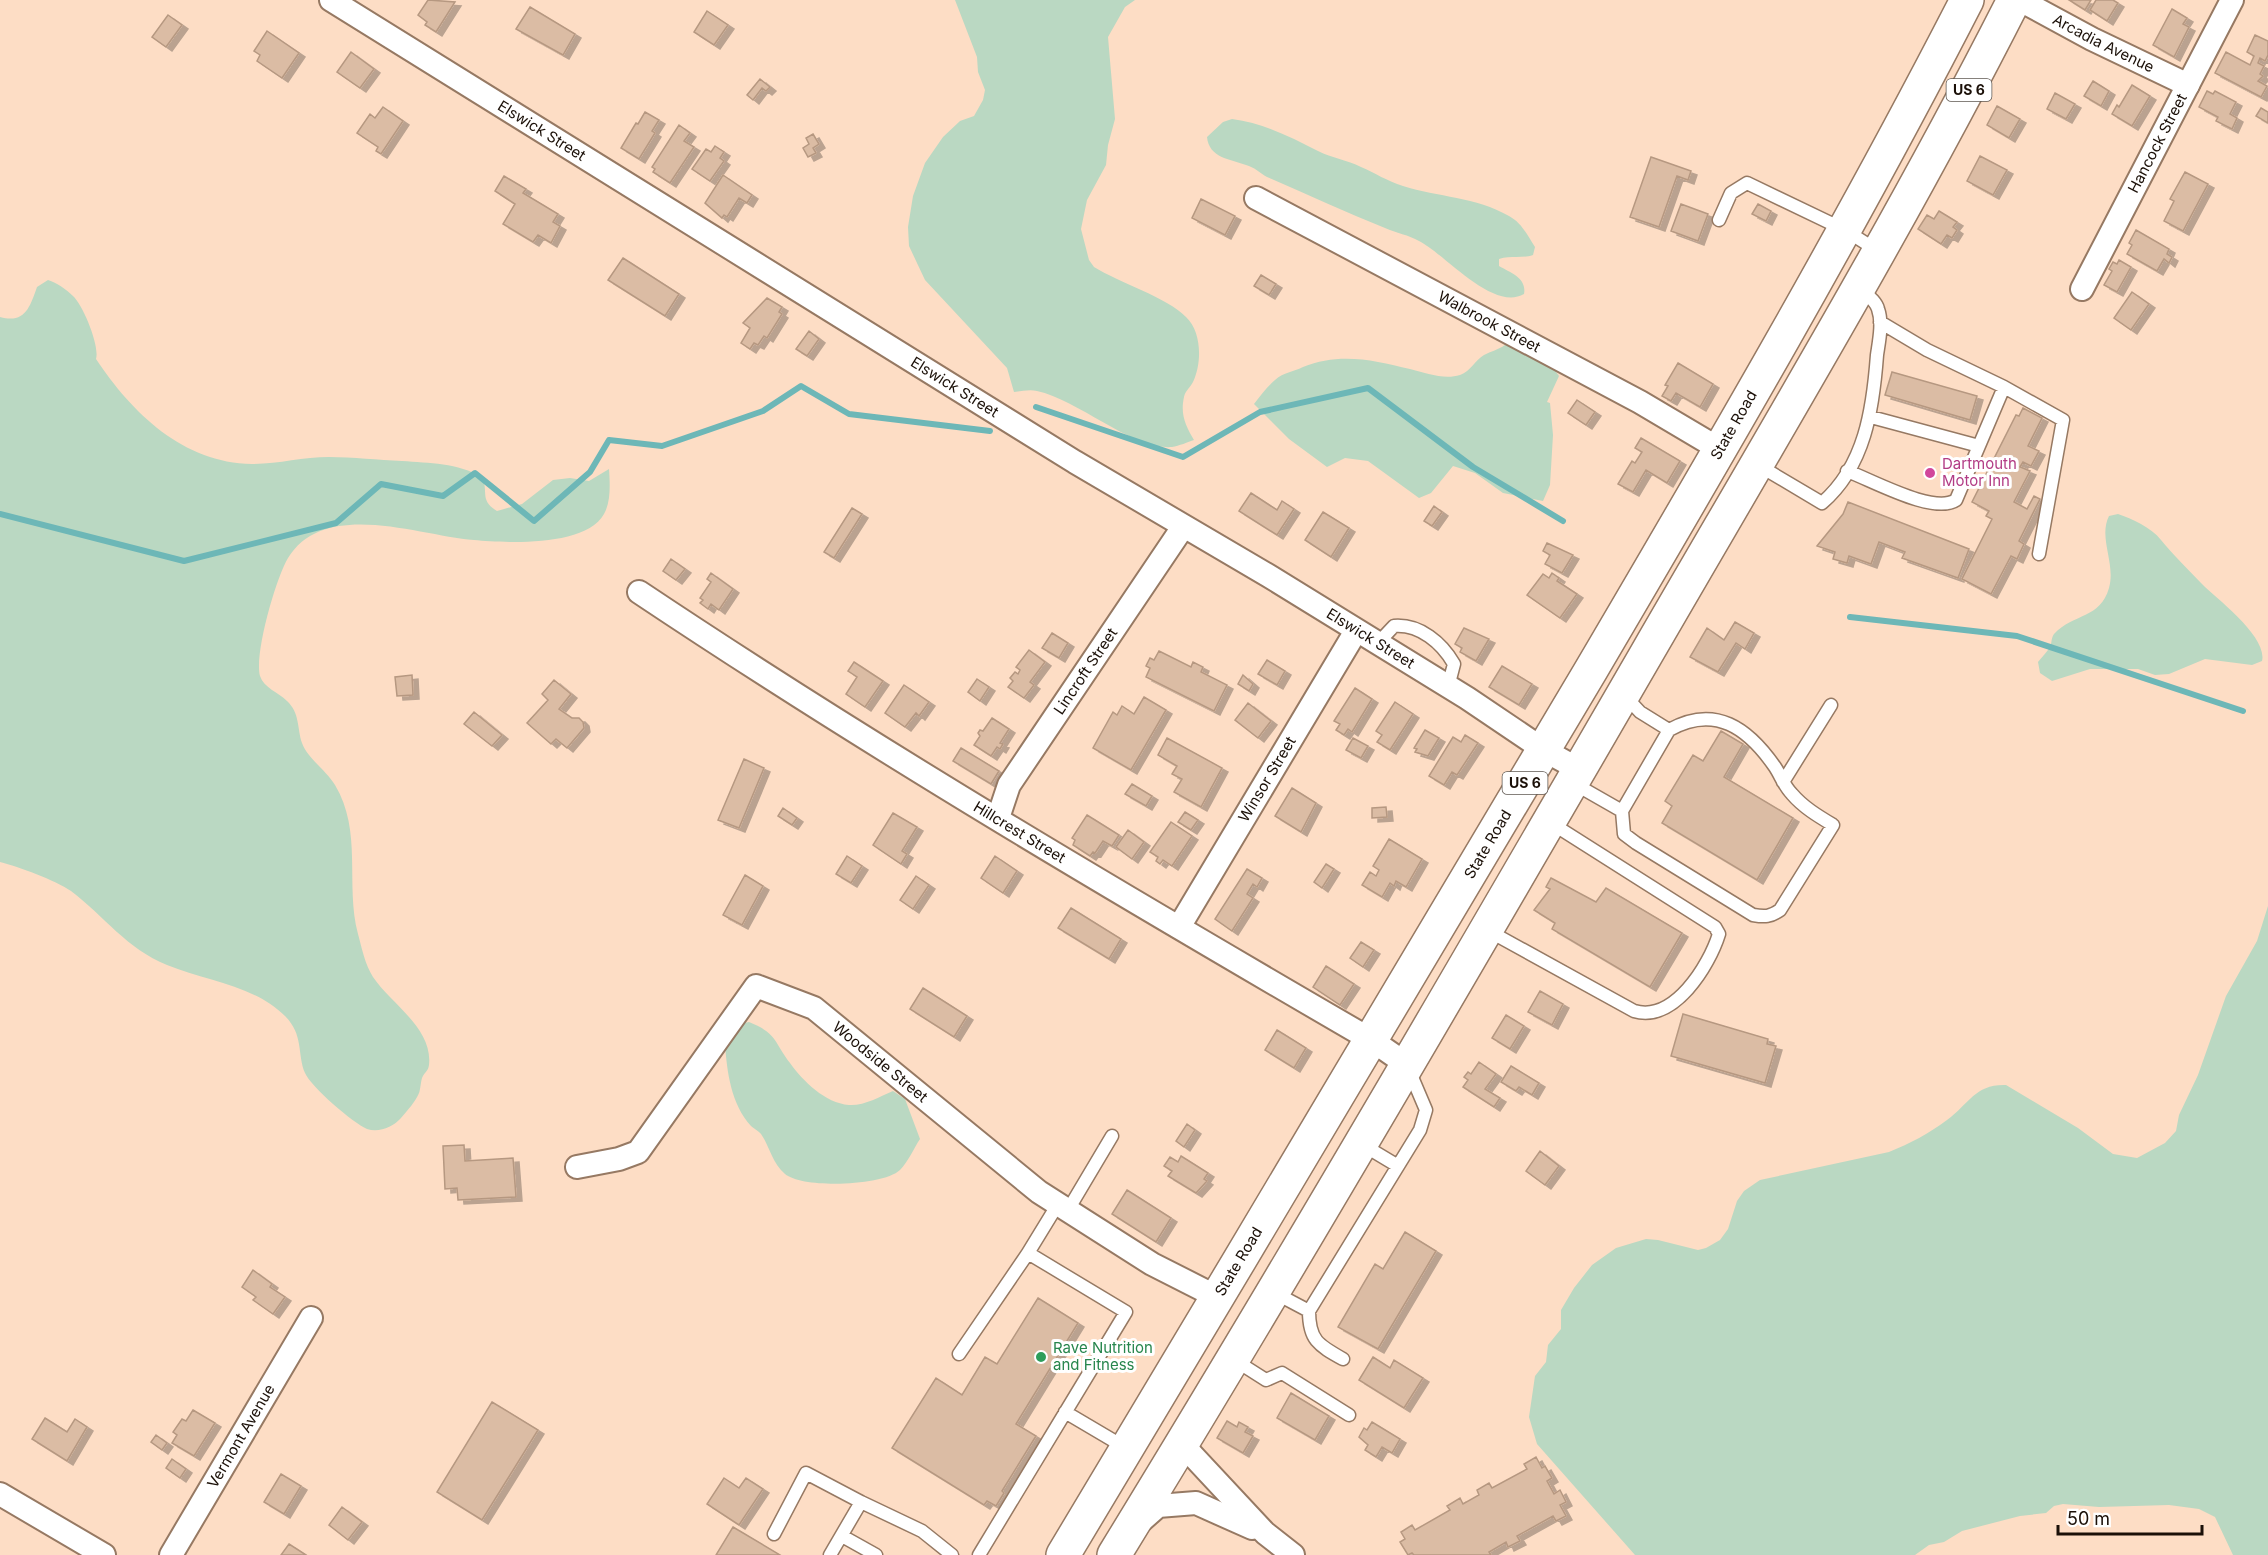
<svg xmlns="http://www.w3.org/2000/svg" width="2268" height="1555" font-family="Inter,sans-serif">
  <defs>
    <filter id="shadow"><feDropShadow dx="6" dy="4" stdDeviation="0" flood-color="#0004"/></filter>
  </defs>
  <rect width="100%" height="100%" fill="#fdddc5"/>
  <path fill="#bad8c2" d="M955,0H1135L1125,7L1108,37L1115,119L1108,145L1106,165L1087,200L1081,229L1089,260L1094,267C1118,282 1168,298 1186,317C1202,332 1202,363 1193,382C1190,388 1185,391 1184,397C1180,415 1186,426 1194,440C1188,442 1179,446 1172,447C1132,450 1079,400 1037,391C1030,389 1022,391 1014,392L1007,368L925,280L909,246L908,227L913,196L925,163L943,137L960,121L974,116L983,100L985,90L978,72L977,57Z
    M1232,119C1263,123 1290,137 1318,151C1332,158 1347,160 1361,167C1375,173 1387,181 1403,186C1438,197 1476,197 1509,216C1522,223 1527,235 1535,247L1533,255C1522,259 1511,255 1499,259V266C1511,273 1527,278 1524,294C1493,312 1445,254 1419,241C1409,235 1396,233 1385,228C1345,212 1306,194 1267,177C1260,173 1254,167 1246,165C1230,159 1209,158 1207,137L1223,122Z
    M48,280C57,283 66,289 73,296C83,305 100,346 96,359C132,413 183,463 252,464C278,464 303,457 329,457C353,457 378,460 402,461C429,463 458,463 482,477C489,492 479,500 497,511L522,504L553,480L570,478L589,481L609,469C610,483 611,502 604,514C586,547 507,543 474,540C420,536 325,498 288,558C276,578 254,654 260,676C264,688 278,692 287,701C300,713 297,728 302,743C308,759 326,770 335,785C363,832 345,884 358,934C362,949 365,964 373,977C391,1004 433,1028 429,1065C428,1072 425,1071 422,1078C421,1081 420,1091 419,1093C416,1101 407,1111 401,1118C393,1127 379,1133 367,1129C353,1123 311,1087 305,1073C297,1054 304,1035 285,1016C254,985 206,981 167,965C127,949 104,916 71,891C55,880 19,867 0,862V317C25,324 30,307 37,287Z
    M1505,345C1521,347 1550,361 1559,376L1547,402L1550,403L1553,435L1550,485L1543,501L1503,493L1475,473L1453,466L1431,493L1419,498L1368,461L1345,458L1327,467L1289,439L1254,404C1260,396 1267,387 1275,380C1284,372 1293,372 1303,367C1339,352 1374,360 1410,369C1426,373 1444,380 1460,375C1471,371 1475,360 1484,355C1491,351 1498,350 1505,345Z
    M2118,514C2132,519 2151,527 2161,540C2173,555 2188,569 2202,584C2217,599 2268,637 2262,661L2252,665L2205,659L2169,674L2155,675L2138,669H2090L2052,681L2040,673L2038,662C2042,657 2047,652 2050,647C2052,643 2051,638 2054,634C2074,613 2100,619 2109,588C2116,563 2098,538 2109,516Z
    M2268,906V1555H2233L2215,1517L2199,1509L2169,1505L2099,1507L2063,1504L2054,1506L2046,1513L2020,1516L1962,1531L1944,1542L1929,1545L1915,1555H1635L1537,1444L1529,1417L1535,1376L1546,1362L1548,1345L1561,1329V1310L1574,1288L1592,1265L1616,1248L1646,1239L1658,1240L1698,1250L1706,1248L1720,1240L1728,1229L1737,1201L1744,1191L1760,1180L1889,1152C1909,1144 1930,1133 1947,1120C1970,1103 1975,1084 2006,1085L2078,1128L2113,1154L2137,1158L2165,1143L2176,1131L2179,1115L2198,1075L2226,996L2257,941Z
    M749,1022C777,1033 774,1042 790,1063C803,1081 825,1103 849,1105C864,1106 879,1097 893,1091L905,1099L920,1139C914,1148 908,1162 900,1170C883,1186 803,1189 785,1174C772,1163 770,1147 761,1134C759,1131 754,1129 751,1126C731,1104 727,1072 725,1044L740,1024Z"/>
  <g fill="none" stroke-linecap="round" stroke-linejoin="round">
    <path stroke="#6db7b7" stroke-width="6" d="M1036,407L1183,457L1260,412L1368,388L1473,467L1563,521
      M0,514L184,561L336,523L381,484L443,496L475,473L534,521L590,472L609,440L662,446L763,411L801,386L849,414L990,431
      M1850,617L2017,636L2243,711"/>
  </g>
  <path fill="#dbbca4" stroke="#b69881" stroke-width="1.5" filter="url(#shadow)" d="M428,0L455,2L436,32L425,25L427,22L418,15Z
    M2069,0H2091L2085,10Z
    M2096,0H2113L2118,3L2107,21L2090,10Z
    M530,7L575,34L563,55L516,29Z
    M2172,9L2187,18L2183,24L2189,27L2174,57L2153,45Z
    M707,11L728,25L714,45L694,32Z
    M168,15L182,25L166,47L152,37Z
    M267,31L299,53L282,78L257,61L260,55L254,51Z
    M2255,35L2268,41V55L2265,61L2260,58L2258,63L2264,66L2260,74L2263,76L2258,81L2267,86L2261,97L2215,73L2226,52L2250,65L2254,56L2247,52Z
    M351,52L374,69L360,88L337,72Z
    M760,79L770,87L766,91L762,88L753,100L747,95Z
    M2093,81L2109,91L2101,106L2084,96Z
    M2132,85L2150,96L2132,126L2112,114L2117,105L2119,107Z
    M2207,91L2213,94L2215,91L2236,102L2230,114L2237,118L2232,129L2216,121L2218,117L2199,107Z
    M2055,93L2075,104L2066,119L2047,109Z
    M1997,106L2020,119L2009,138L1987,125Z
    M383,107L403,121L381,154L376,151L378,147L357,133L370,114L375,118Z
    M2261,108L2268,112V123L2256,116Z
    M645,112L659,120L652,131L655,133L639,159L621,148L636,123L638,124Z
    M679,125L690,133L684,141L694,147L670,183L653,172L655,169L652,167Z
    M813,134L819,144L813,148L816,153L808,157L803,148L809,144L806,138Z
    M715,146L724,152L720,158L724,161L710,181L692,169L706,149L711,152Z
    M1980,156L2007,170L1993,195L1967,181Z
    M1651,157L1691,171L1688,180L1677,176L1659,227L1630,217Z
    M2185,172L2208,184L2183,231L2164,221L2174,201L2170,199Z
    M723,175L752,195L747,203L739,198L727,217L724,215L722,218L705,203Z
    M504,176L526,189L523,193L558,214L553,222L560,226L551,243L538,235L533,242L503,224L515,204L495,191Z
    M1201,199L1235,216L1225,235L1192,218Z
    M1681,204L1708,214L1698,241L1671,231Z
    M1758,204L1771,211L1766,221L1752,214Z
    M1939,211L1957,222L1953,227L1957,230L1952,238L1947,235L1941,244L1918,229L1927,215L1934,219Z
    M2136,230L2169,249L2167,254L2172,257L2169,263L2164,259L2157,271L2127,254L2132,245L2129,243Z
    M623,258L679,294L665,316L608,280Z
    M2119,260L2131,267L2117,292L2104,285L2112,271L2109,269L2113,262L2117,264Z
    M1261,275L1276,284L1269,295L1254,286Z
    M2132,292L2149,304L2131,330L2114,318Z
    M767,298L782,307L779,312L782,314L767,338L764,336L758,345L754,343L750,349L741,343L750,328L743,323Z
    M809,331L819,339L807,356L796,349Z
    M1678,363L1713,384L1700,407L1676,393L1671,401L1662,396L1668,386L1665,385Z
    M1892,372L1977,396L1970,420L1885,395Z
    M1577,400L1595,412L1586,425L1568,413Z
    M2023,408L2042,418L2028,446L2039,451L2031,466L2023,462L2020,467L2030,471L2014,502L2027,509L2034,496L2040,499L2019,541L2024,544L2017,559L2011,556L1991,594L1962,579L1992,519L1986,516L1989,511L1972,502L2016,415L2019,416Z
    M1641,438L1680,461L1667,483L1646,470L1633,492L1618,484L1632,461L1635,463L1642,452L1635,448Z
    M1251,493L1277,510L1282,501L1294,509L1277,535L1239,511Z
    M1848,502L1969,549L1958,578L1902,558L1905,552L1879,542L1871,564L1849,556L1847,563L1833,559L1835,552L1817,546L1843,514Z
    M1434,506L1442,512L1432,526L1424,521Z
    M852,508L862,514L834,558L824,552Z
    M1323,512L1349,528L1331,557L1305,540Z
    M1547,543L1573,555L1562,573L1545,564L1550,555L1543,551Z
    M671,559L685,569L676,580L663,571Z
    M711,573L733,589L719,610L711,604L708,609L700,603L703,600L700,598L711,582L707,579Z
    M1552,573L1559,578L1557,581L1577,594L1560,618L1527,595L1543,574L1549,578Z
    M1735,622L1754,633L1745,649L1736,643L1718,672L1690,657L1707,628L1724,640Z
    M1464,628L1489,639L1476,661L1460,652L1462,648L1455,644Z
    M1052,633L1068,643L1059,658L1042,648Z
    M1029,650L1045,662L1030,682L1034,685L1024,698L1008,687L1013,681L1010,678L1015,672L1018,674L1020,670L1016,667Z
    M1159,651L1191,667L1193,662L1203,667L1201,672L1227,685L1214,711L1146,677L1150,668L1146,666L1150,658L1154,660Z
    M1267,660L1285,671L1277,685L1258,674Z
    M854,662L883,681L865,707L846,694L857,677L848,671Z
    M1502,666L1532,684L1519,705L1489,687Z
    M412,675L413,695L397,696L395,677Z
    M1243,675L1253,684L1249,691L1238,684Z
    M977,679L989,687L980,701L968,692Z
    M554,680L571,694L559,709L572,718H579L583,722L584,728L567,748L556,739L551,744L527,723L548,700L542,694Z
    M904,685L929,702L919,716L916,713L905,727L885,713Z
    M1355,688L1372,699L1352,732L1348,729L1344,735L1336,730L1340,724L1334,721Z
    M1144,697L1166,710L1131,770L1093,748L1113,712L1117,715L1122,706L1134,714Z
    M1395,702L1413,714L1390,750L1377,742L1382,735L1376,731Z
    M1248,703L1271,721L1258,738L1235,720Z
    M474,712L502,735L492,746L464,724Z
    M992,718L1009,729L1000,743L1003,744L1000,749L997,747L991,756L974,745L980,736L978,733L980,730L983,731Z
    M1425,730L1439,738L1428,756L1415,752L1417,749L1414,748Z
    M1721,731L1743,744L1724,777L1793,818L1757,880L1662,823L1672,806L1665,801L1693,755L1703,761Z
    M1465,735L1478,743L1457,775L1452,772L1444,785L1429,776L1453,737L1461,742Z
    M1167,738L1222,768L1201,807L1174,792L1182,779L1172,774L1177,766L1158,755Z
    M1353,738L1368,746L1361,758L1346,750Z
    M961,748L999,771L991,784L953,761Z
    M744,759L764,768L739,828L718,820Z
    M1132,784L1152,796L1146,806L1125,794Z
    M1292,788L1316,803L1301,832L1275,816Z
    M1386,807L1387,817L1372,818V808Z
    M783,808L797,818L792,825L778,816Z
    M1185,812L1198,820L1191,830L1178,822Z
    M893,813L917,827L902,851L907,854L901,864L873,845Z
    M1087,815L1119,835L1112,846L1103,841L1095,853L1093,852L1090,856L1073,845L1075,840L1072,838Z
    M1171,822L1192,836L1172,866L1163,860L1160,864L1156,861L1158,857L1150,852Z
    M1128,830L1144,842L1132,859L1116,847Z
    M1389,839L1422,859L1406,887L1396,881L1394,886L1390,883L1382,897L1362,885L1370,872L1376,876L1379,870L1373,866Z
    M847,856L862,866L851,883L836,874Z
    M995,856L1017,871L1003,893L981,878Z
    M1326,864L1334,869L1322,888L1314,882Z
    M1247,869L1262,878L1257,887L1253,884L1247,894L1253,898L1232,931L1215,919Z
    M745,875L763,886L742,925L723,915Z
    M916,876L929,885L913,909L900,900Z
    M1551,878L1596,902L1606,888L1682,933L1650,987L1552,929L1555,923L1534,910L1550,889L1546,887Z
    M1071,908L1121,939L1109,959L1058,928Z
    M1361,942L1374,950L1363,967L1350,958Z
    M1326,966L1354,984L1340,1005L1313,987Z
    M923,988L967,1016L954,1037L910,1009Z
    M1540,991L1563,1004L1552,1025L1528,1012Z
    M1683,1014L1768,1039L1767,1044L1776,1046L1765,1083L1671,1056Z
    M1506,1015L1524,1026L1510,1049L1492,1038Z
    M1277,1030L1306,1048L1294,1068L1265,1050Z
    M1479,1062L1496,1074L1485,1089L1500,1098L1494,1107L1463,1087L1468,1080L1464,1077L1468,1072L1471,1074Z
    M1511,1066L1539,1083L1532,1095L1519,1087L1516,1091L1501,1082Z
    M1187,1124L1195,1130L1184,1147L1176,1141Z
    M464,1145L465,1161L513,1158L516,1197L458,1200L457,1188L445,1189L443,1146Z
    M1540,1151L1559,1166L1545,1185L1526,1171Z
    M1181,1156L1208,1173L1204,1179L1207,1181L1196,1193L1168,1176L1172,1171L1164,1166L1170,1157L1178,1162Z
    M1127,1190L1171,1218L1156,1242L1112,1214Z
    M1405,1232L1436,1251L1378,1349L1338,1327L1375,1264L1383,1269Z
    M253,1270L272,1284L270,1287L285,1297L273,1314L253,1300L256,1297L242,1287Z
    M1038,1298L1078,1323L1016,1424L1036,1436L1002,1491L1004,1493L996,1506L987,1501L984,1505L892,1448L936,1378L962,1395L985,1357L997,1364Z
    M1373,1357L1390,1368L1394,1360L1423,1378L1404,1408L1359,1380Z
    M1291,1393L1329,1416L1315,1440L1277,1418Z
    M492,1402L538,1430L482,1520L437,1492Z
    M193,1410L215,1423L194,1456L172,1443L177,1435L173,1432L182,1419L186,1421Z
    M45,1418L67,1432L75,1419L87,1427L67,1461L32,1439Z
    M1227,1421L1237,1427L1239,1422L1248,1427L1245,1432L1253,1436L1243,1453L1217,1438Z
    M1372,1422L1400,1439L1392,1453L1382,1447L1376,1457L1365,1450L1368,1445L1359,1437L1364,1428L1367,1430Z
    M156,1435L167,1443L162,1450L151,1442Z
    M1536,1457L1542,1468L1545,1466L1552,1478L1547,1481L1554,1494L1560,1490L1566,1502L1560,1505L1566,1516L1556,1521L1553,1516L1517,1536L1520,1541L1508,1547L1506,1542L1489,1552L1491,1555H1414L1412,1553L1408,1555L1400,1542L1405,1539L1401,1532L1412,1525L1415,1530L1450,1510L1447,1506L1460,1498L1463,1504L1479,1495L1477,1490L1489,1483L1492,1488L1527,1469L1524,1464Z
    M172,1459L186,1469L180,1478L166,1468Z
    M281,1474L301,1486L284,1514L264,1502Z
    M724,1478L739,1488L746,1478L763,1489L739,1525L707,1504Z
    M342,1507L362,1522L348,1540L329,1525Z
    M733,1527L780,1555H716Z
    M289,1544L306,1555H281Z"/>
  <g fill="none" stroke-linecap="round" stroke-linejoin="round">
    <defs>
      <path id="lane" d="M1719,220L1731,193L1747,183L1845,230L1878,251
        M2004,387L2063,420L2039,554
        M1871,417L1979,446
        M1758,465L1822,503C1865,466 1873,409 1877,355C1879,341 1883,323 1878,309C1876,301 1866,294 1860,288
        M1847,471C1872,480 1934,515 1956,500L2004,387L1927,350L1880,322
        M1377,644L1394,626C1420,624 1442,643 1454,664L1448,687
        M1626,697L1640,712L1669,730
        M1783,782L1831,705
        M1573,783L1622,811L1624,834L1636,843L1753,915C1765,917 1770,917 1780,910L1833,825C1818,816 1803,807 1792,794C1784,786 1781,776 1775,767C1748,728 1715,704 1669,730L1622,811
        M1487,930L1634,1011C1674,1023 1709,966 1719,934L1715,927L1551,823
        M1363,1145L1398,1166
        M1068,1210L1112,1136
        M1275,1293L1309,1311L1420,1130L1426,1110L1409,1070
        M1309,1311C1309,1340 1318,1345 1343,1359
        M959,1354L1028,1253
        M1233,1359L1266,1380L1282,1373L1349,1415
        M1065,1412L1126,1448
        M774,1534L806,1473L861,1502
        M842,1536L876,1555
        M830,1555L861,1502L922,1531L952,1555
        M979,1555L1126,1312L1028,1253L1058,1204"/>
      <g id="street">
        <path id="s1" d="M331,0L1075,462L1269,576L1467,698L1544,750L1580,770"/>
        <path id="s2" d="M2020,0L2092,39L2188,85"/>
        <path id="s3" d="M1256,198L1640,402L1721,450"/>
        <path id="s4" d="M2082,289L2232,0"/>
        <path id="s5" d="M639,592C877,751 1125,897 1373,1041L1406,1064"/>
        <path id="s6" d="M998,818L1009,785L1183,527"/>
        <path id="s7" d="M1179,927L1356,631"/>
        <path id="s8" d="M577,1167L619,1159L638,1152L756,986L814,1008L1039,1192L1152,1264L1217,1297"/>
        <path d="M1181,1443L1265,1533L1293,1555"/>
        <path d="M0,1494L104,1555"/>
        <path d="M1141,1521L1158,1506L1196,1503L1252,1528"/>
        <path id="s9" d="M171,1555L311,1318"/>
      </g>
      <g id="primary">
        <path id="s10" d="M1063,1555C1239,1260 1417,966 1591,670C1721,449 1850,228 1967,0"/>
        <path d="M1114,1555C1296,1258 1472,955 1647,653C1772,437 1901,223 2014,0"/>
      </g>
    </defs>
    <use href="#lane" stroke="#967963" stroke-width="15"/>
    <use href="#street" stroke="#967963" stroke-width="26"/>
    <use href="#primary" stroke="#967963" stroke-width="36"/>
    <use href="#lane" stroke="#fff" stroke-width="12"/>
    <use href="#street" stroke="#fff" stroke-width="22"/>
    <use href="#primary" stroke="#fff" stroke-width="33"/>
  </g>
  <circle fill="#d1479c" stroke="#fff" stroke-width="2" cx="1930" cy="473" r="6"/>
  <circle fill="#2e9e5b" stroke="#fff" stroke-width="2" cx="1041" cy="1357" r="6"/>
  <g text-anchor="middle" stroke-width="6" stroke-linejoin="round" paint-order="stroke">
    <g fill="#fff" stroke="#5f5852" stroke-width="1.5">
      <rect x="1946.5" y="79" width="45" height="22" rx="4.5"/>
      <rect x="1502.5" y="772" width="45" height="22" rx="4.5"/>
    </g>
    <g font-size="14" font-weight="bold" fill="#1b1008">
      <text x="1969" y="95">US 6</text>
      <text x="1525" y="788">US 6</text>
    </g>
    <g font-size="15" fill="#1b1008" stroke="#fff">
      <text dy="5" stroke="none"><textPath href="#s2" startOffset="94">Arcadia Avenue</textPath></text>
      <text dy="5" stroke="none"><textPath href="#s1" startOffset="248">Elswick Street</textPath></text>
      <text dy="5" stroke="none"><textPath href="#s4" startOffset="164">Hancock Street</textPath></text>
      <text dy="5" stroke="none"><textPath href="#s3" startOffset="264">Walbrook Street</textPath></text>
      <text dy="5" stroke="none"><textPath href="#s1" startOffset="734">Elswick Street</textPath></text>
      <text dy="5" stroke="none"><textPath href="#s10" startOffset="1314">State Road</textPath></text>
      <text dy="5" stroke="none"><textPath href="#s1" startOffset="1220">Elswick Street</textPath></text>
      <text dy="5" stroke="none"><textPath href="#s6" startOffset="172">Lincroft Street</textPath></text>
      <text dy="5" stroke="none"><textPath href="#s7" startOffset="172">Winsor Street</textPath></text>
      <text dy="5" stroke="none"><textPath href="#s5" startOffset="450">Hillcrest Street</textPath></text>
      <text dy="5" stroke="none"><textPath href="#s10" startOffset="828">State Road</textPath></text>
      <text dy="5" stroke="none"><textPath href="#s8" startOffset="414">Woodside Street</textPath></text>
      <text dy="5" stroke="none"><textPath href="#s10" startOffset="342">State Road</textPath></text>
      <text dy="5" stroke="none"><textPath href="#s9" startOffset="138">Vermont Avenue</textPath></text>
    </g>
    <g font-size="15" fill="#b23c85" stroke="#fff" text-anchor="start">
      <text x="1942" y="469">Dartmouth<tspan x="1942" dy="17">Motor Inn</tspan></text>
    </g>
    <g font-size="15" fill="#27864d" stroke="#fff" text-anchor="start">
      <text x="1053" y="1353">Rave Nutrition<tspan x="1053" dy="17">and Fitness</tspan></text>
    </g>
  </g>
  <path d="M2058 1525v9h144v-9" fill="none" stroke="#1b1008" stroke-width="3"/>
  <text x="2067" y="1525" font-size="18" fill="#1b1008" stroke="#ffffff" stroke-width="4.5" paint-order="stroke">50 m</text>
</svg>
